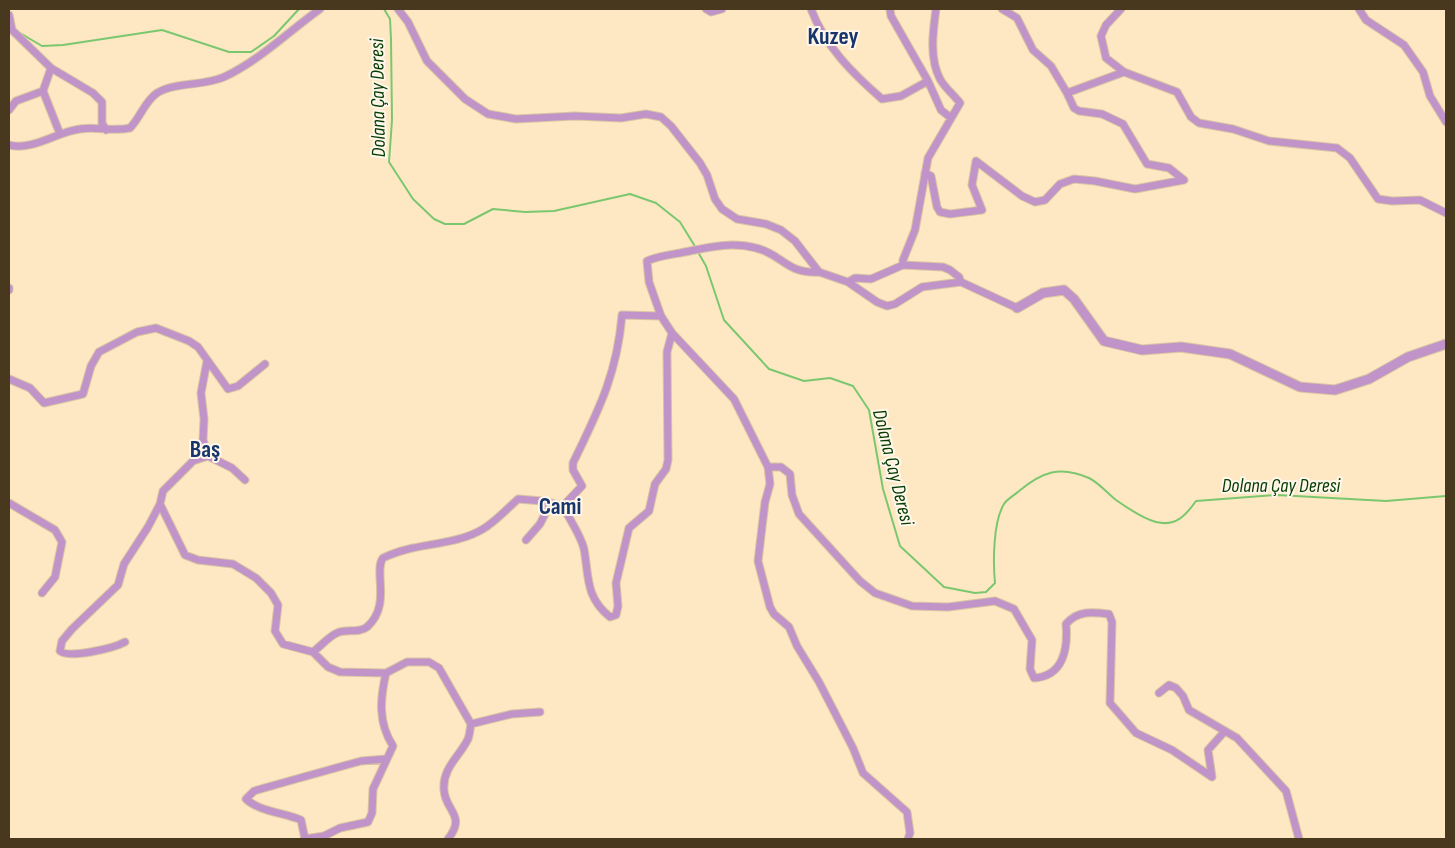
<svg xmlns="http://www.w3.org/2000/svg" width="1455" height="848" font-family="'Sofia Sans Condensed',sans-serif">
  <rect width="100%" height="100%" fill="#fee8c3"/>
  <g fill="none" stroke-linecap="round" stroke-linejoin="round">
    <path stroke="#7bc770" stroke-width="2" d="M384,9L390,19L391,39L392,120L389,162L413,199L434,219L445,224H464L493,209L525,212L554,211L630,194L656,203L680,222L696,248
      M20,33L42,46L63,45L162,30L229,52H251L274,36L299,9
      M698,252L706,266L724,320L769,369L804,381L830,378L853,386L869,410L883,489L900,546L944,587L975,593L986,592L995,583C993,562 993,522 1004,504C1007,499 1015,495 1019,491C1042,472 1060,465 1089,478C1099,483 1107,493 1116,500C1126,507 1144,519 1156,522C1176,527 1186,515 1196,501L1277,495L1386,501L1446,496"/>
    <defs>
      <path id="minor" d="M398,9L408,22L427,61L465,99L488,114L516,119L575,116L621,118L646,114L661,117L671,126L700,163L707,175L715,199L722,209L737,219L766,224L781,230L795,241L819,272L848,282L877,302L887,306L895,304L922,287L961,282L1017,308
        M706,9L711,12L722,9
        M811,9C825,46 852,73 882,99L901,96L928,81
        M890,9L891,16L928,81L941,110L951,118
        M1002,9L1017,18L1033,50L1051,66L1067,93L1124,72
        M1121,9L1106,25L1101,36L1106,58L1124,72L1177,92L1191,117L1199,123L1233,129L1269,141L1337,148L1350,158L1378,199L1392,201L1420,200L1446,213
        M1359,9L1366,20L1404,45L1423,72L1430,96L1446,122
        M9,15L12,30L51,68L93,93L102,102V123L106,130
        M43,91L60,134
        M9,110L16,101L43,91L51,68
        M9,145C33,151 56,132 80,129C97,126 112,132 130,128C140,118 145,101 157,93C174,82 204,86 224,77C260,60 288,32 320,9
        M925,173L931,176L937,207L940,212L950,214L982,210L972,185L976,161L1022,196L1035,202L1045,200L1060,184L1074,179L1095,181L1135,189L1184,180L1169,168L1147,164L1123,124L1102,114L1079,111L1074,108L1067,93
        M903,265V260L915,230L928,158L960,103C954,95 944,87 940,79C929,58 933,31 936,9
        M819,272C786,274 782,254 756,248C730,241 706,248 680,253C668,255 658,256 647,261L649,282L661,316L672,333L734,399L768,467L770,484L765,502L758,561L770,607L774,614L789,627L797,646L819,682L853,748L863,773L907,812L910,833L908,839
        M848,282L855,278L871,279L903,265L943,267L950,270L959,277L961,282
        M9,290V288
        M207,361L201,393L204,419L203,440L208,456L232,468L245,480
        M9,379L30,388L44,403L83,394L91,366L99,352L137,332L156,328L189,341L198,347L228,389L238,386L265,364
        M768,467H781L790,474L792,495L799,514L860,581L875,593L912,606L948,607L995,601L1014,609L1032,640L1030,669L1034,678C1064,676 1068,648 1066,624C1078,610 1093,612 1109,614L1112,622L1110,703L1136,733L1172,750L1212,777L1208,750L1225,731
        M9,503L55,530L62,542L55,577L42,593
        M160,504L185,555L198,560L233,564L256,578L271,593L278,605L275,631L283,644L313,652L328,667L340,672L386,673L407,662H429L439,668L471,724C470,728 470,734 468,739C460,756 442,768 444,790C445,811 467,815 448,839
        M563,506C569,519 581,535 584,549C589,576 585,597 610,617L616,615L618,606L616,583L629,528L649,511L655,484L666,469L668,460L667,352L672,333
        M563,506L582,486L573,470V463C598,411 617,375 622,315L661,316
        M526,540L540,524L550,504
        M125,642C114,648 69,659 60,651L62,641L72,629L118,585L124,564L148,527L160,504L163,491L193,461L208,456
        M313,652C321,646 328,637 337,633C346,628 358,634 367,627C392,605 373,571 383,558C414,542 453,547 483,529C495,522 507,509 518,499L542,501L563,506
        M1159,693L1169,685L1176,688L1183,696L1189,710L1237,738L1286,791L1299,839
        M471,724L512,714L540,712
        M304,839L324,836L340,828L368,822L372,813L373,789L393,746C378,723 380,699 386,673
        M305,839L301,820C285,813 258,811 246,799L254,791L289,781L361,761L386,759"/>
      <path id="tertiary" d="M1017,308L1043,293L1064,290L1074,299L1104,341L1142,350L1181,347L1230,354L1300,387L1335,390L1369,379L1408,357L1446,344"/>
    </defs>
    <use href="#minor" stroke="#d9c5a2" stroke-width="9"/>
    <use href="#tertiary" stroke="#d9c5a2" stroke-width="11"/>
    <use href="#minor" stroke="#c194c9" stroke-width="7"/>
    <use href="#tertiary" stroke="#c194c9" stroke-width="9"/>
  </g>
  <g text-anchor="middle" stroke-width="4" stroke-linejoin="round" paint-order="stroke">
    <g font-size="20" font-style="italic" fill="#053c00" stroke="#fff7eb">
      <text transform="translate(377 98) rotate(-91)" y="7">Dolana Çay Deresi</text>
      <text transform="translate(894 467) rotate(76)" y="7">Dolana Çay Deresi</text>
      <text x="1281" y="492">Dolana Çay Deresi</text>
    </g>
    <g font-size="24" font-weight="bold" fill="#17356a" stroke="#fff7eb">
      <text x="833" y="44">Kuzey</text>
      <text x="205" y="457">Baş</text>
      <text x="560" y="514">Cami</text>
    </g>
  </g>
  <rect width="1455" height="848" fill="none" stroke="#47381e" stroke-width="20"/>
</svg>
